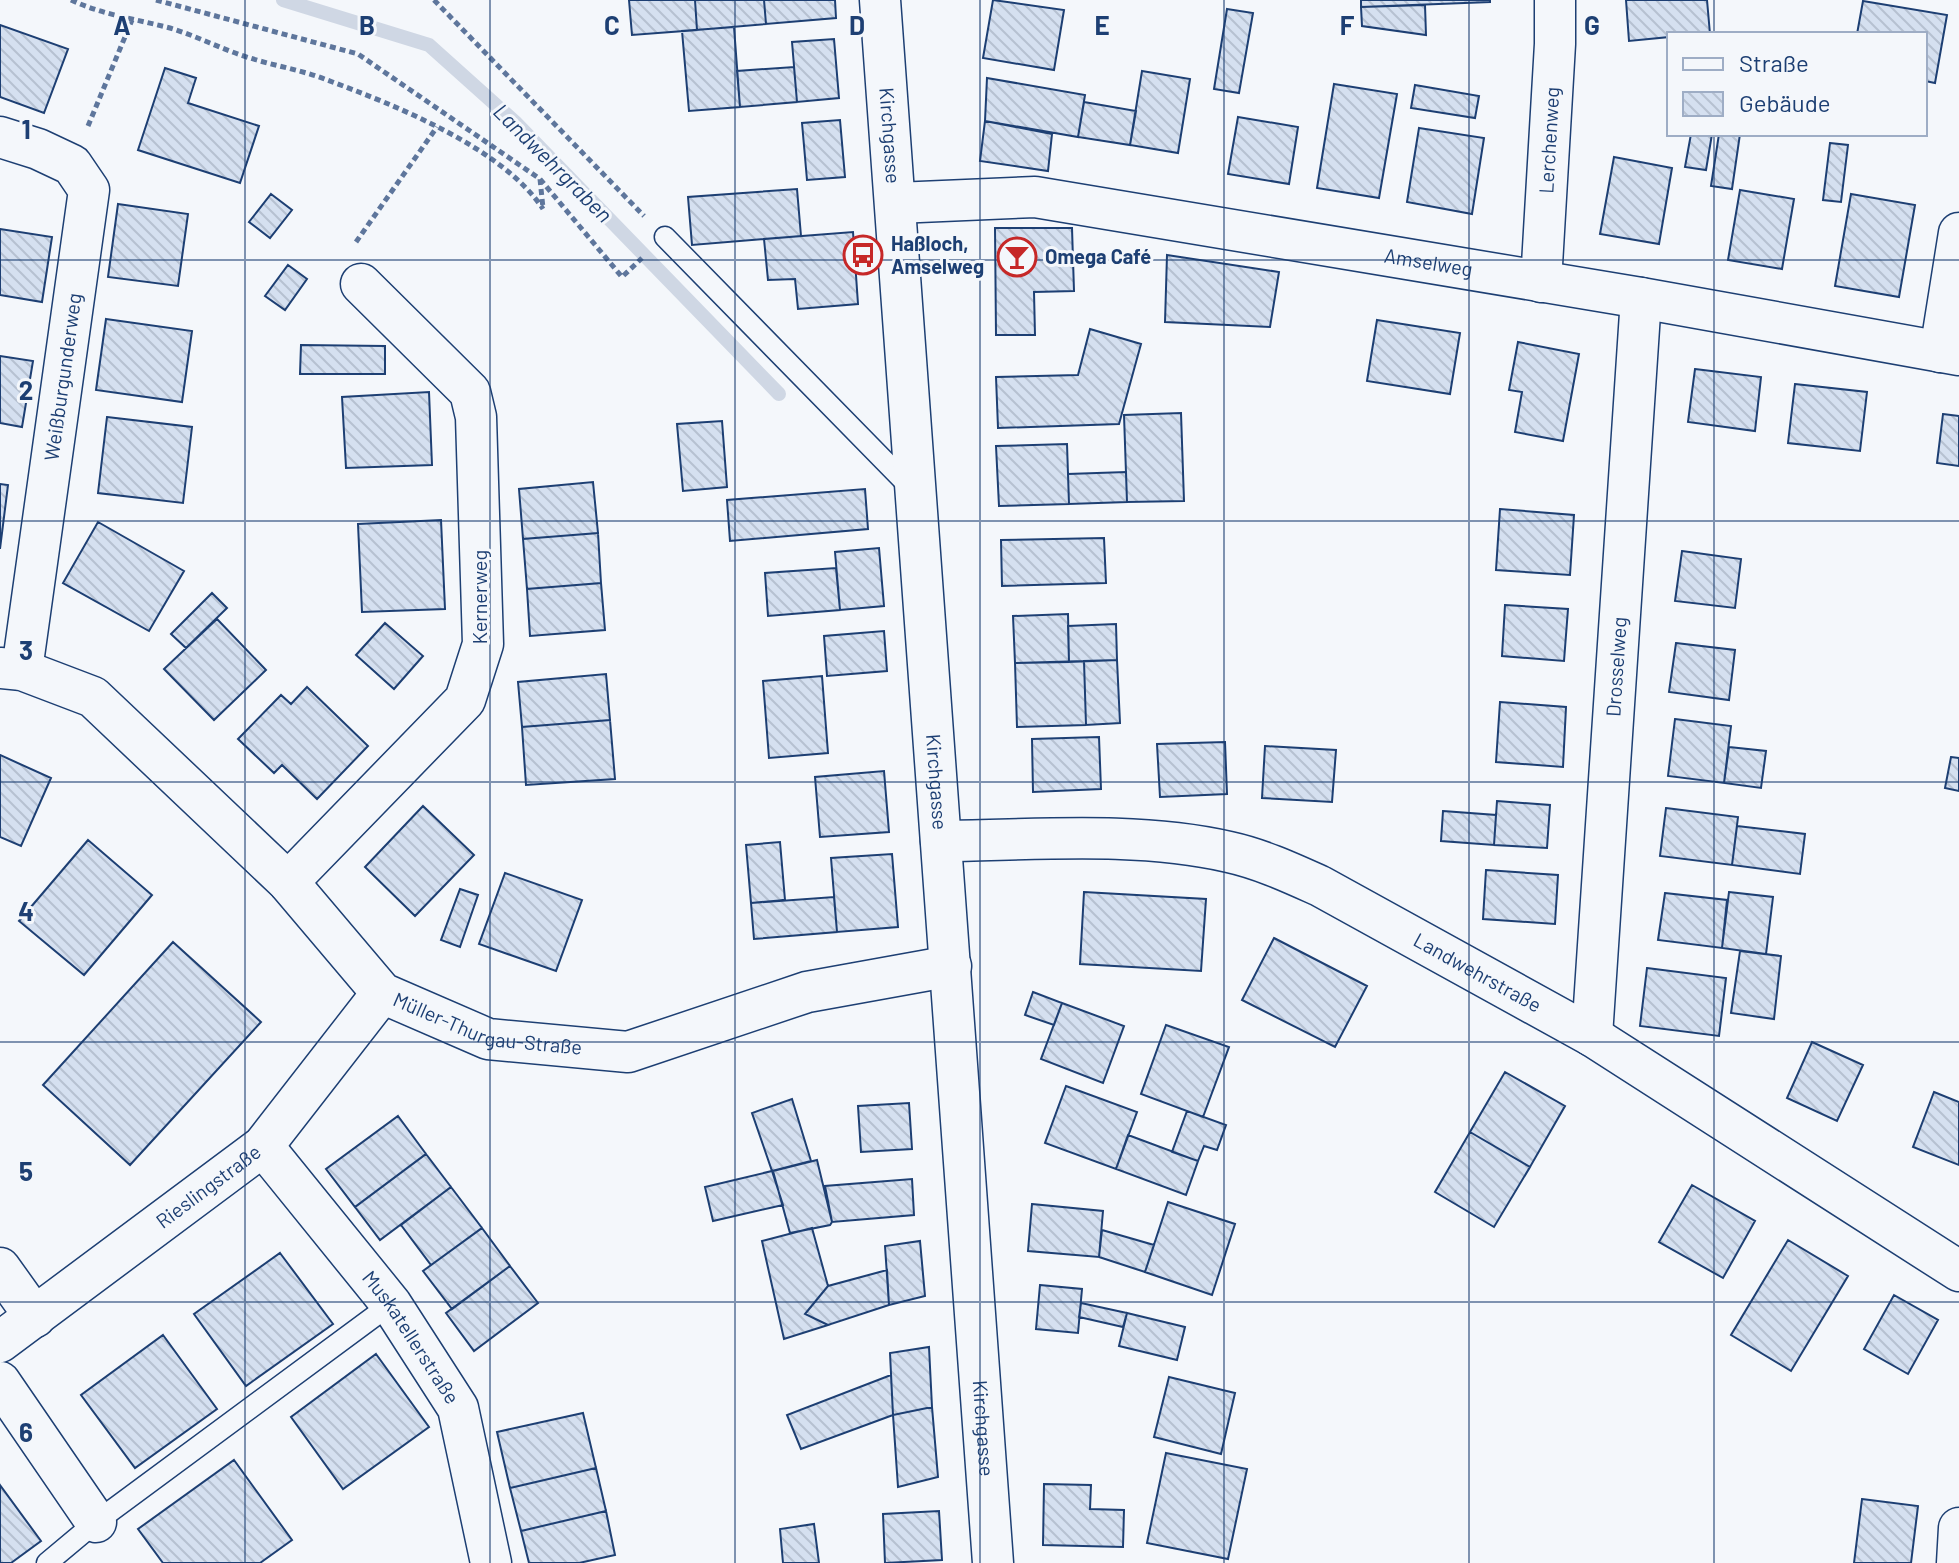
<svg xmlns="http://www.w3.org/2000/svg" width="1959" height="1563" font-family="Barlow,sans-serif">
  <defs>
    <pattern id="building-back-hatch" width="6" height="6" patternUnits="userSpaceOnUse" patternTransform="scale(2)"><rect width="6" height="6" fill="#d5e0f0"/><path d="M-1 5l2 2M0 0l6 6M5-1l2 2" fill="none" stroke="#b6c1d1"/></pattern>
  </defs>
  <rect width="100%" height="100%" fill="#f4f7fb"/>
  <g fill="none" stroke-linecap="round" stroke-linejoin="round">
    <path stroke="#cfd7e4" stroke-width="14" d="M283,0L429,45L515,122L779,394"/>
  </g>
  <path fill="url(#building-back-hatch)" stroke="#1d3f73" stroke-width="2" d="M629,0H695L697,30L632,35Z
    M695,0H764L766,24L697,30Z
    M764,0H835L836,18L766,24Z
    M993,0L1064,10L1054,70L983,58Z
    M1361,0H1490V2L1361,7Z
    M1626,0H1707L1710,34H1669V37L1629,41Z
    M1863,1L1947,15L1935,83L1925,81V34H1857Z
    M1425,5L1426,35L1362,26L1361,7Z
    M1227,9L1253,13L1239,93L1214,89Z
    M0,25L68,49L44,113L0,97Z
    M734,27L740,107L689,111L682,31Z
    M834,39L839,98L797,102L792,42Z
    M794,67L797,102L740,107L737,71Z
    M165,68L196,78L188,103L259,126L240,183L138,150Z
    M1142,71L1190,79L1178,153L1130,145Z
    M987,78L1085,95L1078,137L985,121Z
    M1334,84L1397,94L1379,198L1317,188Z
    M1415,85L1479,96L1475,118L1411,108Z
    M1084,102L1136,111L1130,145L1078,137Z
    M1238,117L1298,127L1289,184L1228,174Z
    M840,120L845,177L807,180L802,123Z
    M985,121L1052,134L1048,171L980,161Z
    M1419,128L1484,138L1472,214L1407,202Z
    M1691,134H1712L1706,170L1685,167Z
    M1719,134H1740L1732,189L1711,186Z
    M1830,143L1848,145L1841,202L1823,200Z
    M1614,157L1672,168L1659,244L1600,234Z
    M797,189L801,236L692,245L688,197Z
    M1740,190L1794,199L1782,269L1728,260Z
    M271,194L292,210L270,238L249,222Z
    M1851,194L1915,205L1899,297L1835,286Z
    M118,204L188,214L178,286L108,277Z
    M995,228H1072L1074,291L1034,292L1035,335H996Z
    M0,229L52,237L42,302L0,295Z
    M853,232L858,304L798,309L795,279L768,280L764,239Z
    M1167,255L1279,272L1270,327L1165,322Z
    M288,265L307,279L285,310L265,296Z
    M106,319L192,331L182,402L96,390Z
    M1377,320L1460,333L1450,394L1367,381Z
    M1090,329L1141,344L1119,424L998,428L996,377L1078,375Z
    M1518,342L1579,354L1563,441L1515,432L1522,392L1509,390Z
    M301,345L385,346V374H300Z
    M0,356L33,361L22,427L0,423Z
    M1695,369L1761,377L1755,431L1688,422Z
    M1795,384L1867,392L1860,451L1788,443Z
    M429,392L432,465L346,468L342,397Z
    M1181,413L1184,501L1127,502L1124,415Z
    M1943,414L1959,416V466L1937,463Z
    M107,417L192,427L183,503L98,493Z
    M722,421L727,487L683,491L677,424Z
    M1067,444L1069,504L999,506L996,446Z
    M1126,472L1127,502L1069,504L1068,474Z
    M593,482L598,533L523,539L519,489Z
    M0,484L8,485L0,549Z
    M865,489L868,529L730,541L727,500Z
    M1500,509L1574,515L1570,575L1496,570Z
    M441,520L445,609L362,612L358,524Z
    M98,522L184,571L149,631L63,583Z
    M598,533L601,583L527,589L523,539Z
    M1104,538L1106,583L1002,586L1001,540Z
    M879,548L884,606L840,610L835,552Z
    M1682,551L1741,559L1735,608L1675,601Z
    M836,568L840,610L768,616L765,573Z
    M601,583L605,630L530,636L527,589Z
    M212,593L227,608L186,648L171,634Z
    M1505,605L1568,609L1564,661L1502,656Z
    M1068,614L1069,662L1015,663L1013,616Z
    M217,619L266,670L214,720L164,669Z
    M385,623L423,656L394,689L356,655Z
    M1116,624L1117,660L1069,662L1068,626Z
    M884,631L887,671L827,676L824,636Z
    M1676,643L1735,650L1729,700L1669,692Z
    M1117,660L1120,723L1086,725L1084,661Z
    M1084,661L1086,725L1017,727L1015,663Z
    M606,674L610,720L522,727L518,682Z
    M822,676L828,753L769,758L763,681Z
    M307,687L368,746L317,799L282,765L274,773L238,739L281,695L291,704Z
    M1500,702L1566,707L1563,767L1496,762Z
    M1675,719L1731,726L1724,783L1668,776Z
    M610,720L615,779L526,785L522,727Z
    M1099,737L1101,789L1033,792L1032,739Z
    M1225,742L1227,794L1160,797L1157,744Z
    M1265,746L1336,750L1332,802L1262,798Z
    M1729,747L1766,751L1761,788L1724,783Z
    M0,755L51,778L21,846L0,837Z
    M1951,757L1959,758V791L1945,788Z
    M884,771L889,832L820,837L815,777Z
    M1497,801L1550,805L1547,848L1494,845Z
    M423,806L474,855L415,916L365,867Z
    M1666,808L1738,817L1732,865L1660,856Z
    M1443,811L1496,815L1494,845L1441,841Z
    M1737,826L1805,834L1800,874L1732,865Z
    M88,840L152,895L84,975L19,921Z
    M780,842L785,900L751,903L746,845Z
    M892,854L898,927L837,932L831,858Z
    M1486,870L1558,875L1555,924L1483,919Z
    M505,873L582,900L556,971L479,944Z
    M460,889L478,895L460,947L441,940Z
    M1084,892L1206,899L1201,971L1080,964Z
    M1729,892L1773,897L1766,954L1722,948Z
    M1665,893L1727,900L1722,948L1658,940Z
    M834,897L837,932L754,939L751,903Z
    M1274,938L1367,986L1335,1047L1242,1000Z
    M173,942L261,1022L130,1165L43,1085Z
    M1740,951L1781,956L1774,1019L1731,1013Z
    M1647,968L1726,978L1719,1036L1640,1026Z
    M1033,992L1062,1003L1054,1025L1025,1015Z
    M1062,1003L1124,1026L1103,1083L1041,1059Z
    M1166,1025L1229,1047L1203,1117L1141,1094Z
    M1812,1042L1863,1065L1837,1121L1787,1098Z
    M1505,1072L1565,1106L1530,1167L1470,1132Z
    M1066,1086L1137,1112L1116,1169L1045,1143Z
    M1934,1092L1959,1102V1165L1913,1147Z
    M792,1099L811,1161L772,1171L752,1113Z
    M909,1103L912,1149L861,1152L858,1106Z
    M1187,1111L1226,1125L1217,1150L1204,1146L1198,1161L1172,1152Z
    M398,1116L426,1154L355,1207L326,1169Z
    M1470,1132L1530,1167L1494,1227L1435,1192Z
    M1128,1135L1198,1161L1186,1195L1116,1169Z
    M426,1154L451,1187L380,1240L355,1207Z
    M817,1160L832,1222L830,1225L790,1233L773,1171Z
    M772,1171L783,1205L713,1221L705,1187Z
    M912,1179L914,1215L832,1222L825,1186Z
    M1692,1185L1755,1221L1723,1278L1659,1242Z
    M451,1187L482,1228L431,1265L401,1225Z
    M1168,1202L1235,1224L1212,1295L1145,1272Z
    M1032,1204L1103,1211L1099,1257L1028,1251Z
    M482,1228L510,1266L452,1309L423,1271Z
    M812,1228L828,1286L805,1314L828,1325L784,1339L762,1241Z
    M1102,1230L1154,1245L1145,1272L1099,1257Z
    M1788,1240L1848,1276L1791,1371L1731,1335Z
    M920,1241L925,1296L889,1305L885,1246Z
    M280,1253L333,1324L246,1386L194,1314Z
    M510,1266L538,1303L474,1351L446,1313Z
    M887,1270L889,1305L828,1325L805,1314L828,1286Z
    M1040,1285L1082,1289L1078,1333L1036,1329Z
    M1894,1295L1938,1320L1908,1374L1864,1349Z
    M1081,1303L1127,1313L1123,1327L1079,1317Z
    M1127,1313L1185,1327L1177,1360L1119,1346Z
    M163,1335L217,1409L135,1468L81,1395Z
    M929,1347L932,1407L893,1415L890,1353Z
    M376,1354L429,1427L343,1489L291,1417Z
    M891,1375L893,1415L801,1449L787,1415Z
    M1169,1377L1235,1393L1221,1454L1154,1437Z
    M932,1407L938,1477L898,1487L893,1415Z
    M583,1413L596,1468L510,1488L497,1432Z
    M1166,1453L1247,1469L1228,1559L1147,1543Z
    M234,1460L292,1540L260,1563H163L138,1529Z
    M596,1468L606,1511L521,1531L510,1488Z
    M1044,1484L1091,1485L1090,1509L1124,1510L1123,1547L1043,1545Z
    M0,1485L41,1541L11,1563H0Z
    M1862,1499L1918,1506L1911,1563H1854Z
    M606,1511L615,1555L579,1563H529L521,1531Z
    M939,1511L942,1560L885,1563L883,1514Z
    M814,1524L819,1563H783L780,1529Z"/>
  <g fill="none" stroke-linecap="round" stroke-linejoin="round">
    <defs>
      <path id="service" d="M665,237L911,488
        M47,1563L96,1522L391,1304"/>
      <g id="minor">
        <path id="s1" d="M880,0L993,1563"/>
        <path d="M0,137L38,149L72,165L89,190L22,670"/>
        <path id="s2" d="M896,203L1035,197L1641,298L1959,355"/>
        <path id="s3" d="M1541,282L1555,44V0"/>
        <path d="M1940,352L1959,233"/>
        <path id="s4" d="M0,668L22,670L93,697L288,882L382,993L488,1039L628,1052L807,992L951,966"/>
        <path id="s5" d="M941,841C1034,840 1138,831 1229,852C1261,859 1291,873 1320,886L1592,1036L1959,1271"/>
        <path d="M288,882L465,700L483,644L476,417L470,392L361,284"/>
        <path id="s6" d="M1592,1036L1641,298"/>
        <path id="s7" d="M263,1146L391,1304L458,1408L491,1563"/>
        <path d="M0,1268L35,1317"/>
        <path id="s8" d="M0,1342L263,1146L382,993"/>
        <path d="M0,1382L96,1522"/>
        <path d="M1957,1563L1959,1528"/>
      </g>
    </defs>
    <use href="#service" stroke="#1d3f73" stroke-width="23"/>
    <use href="#minor" stroke="#1d3f73" stroke-width="43"/>
    <path stroke="#5e769c" stroke-width="5" stroke-dasharray="6 4" stroke-linecap="butt" d="M71,0C103,15 136,19 170,28C197,36 223,50 250,58C275,66 302,70 327,80C395,105 503,148 543,209
      M156,0L358,54L540,179L543,208
      M434,0L644,216
      M88,126L132,20
      M540,179L622,277L642,258
      M356,242L437,127"/>
    <use href="#service" stroke="#f4f7fb" stroke-width="20"/>
    <use href="#minor" stroke="#f4f7fb" stroke-width="40"/>
  </g>
  <path fill="none" stroke="#1d3f73" stroke-width="2" stroke-opacity="0.55" d="M245,0V1563M490,0V1563M735,0V1563M980,0V1563M1224,0V1563M1469,0V1563M1714,0V34M1714,134V1563M0,260H1959M0,521H1959M0,782H1959M0,1042H1959M0,1302H1959"/>
  <defs>
    <symbol id="bus-ring" viewBox="-11 -11 22 22"><circle r="9.5" fill="#f4f7fb" stroke="#c62828" stroke-width="1.5"/><path d="M-5-6H5V4H4V6H2V4H-2V6H-4V4H-5ZM-3.5-4V0h7V-4ZM-3.5 1.2v1.5H-2V1.2ZM2 1.2v1.5H3.5V1.2Z" fill="#c62828"/></symbol>
    <symbol id="bar-ring" viewBox="-11 -11 22 22"><circle r="9.5" fill="#f4f7fb" stroke="#c62828" stroke-width="1.5"/><path d="M-6-5H6L.8 .8V4.5H3.5V6h-7V4.5H-.8V.8Z" fill="#c62828"/></symbol>
  </defs>
  <g fill-rule="evenodd">
    <use href="#bus-ring" x="841" y="233" width="44" height="44"/>
    <use href="#bar-ring" x="995" y="235" width="44" height="44"/>
  </g>
  <g text-anchor="middle" stroke-width="6" stroke-linejoin="round" paint-order="stroke">
    <g font-size="20" fill="#1d3f73" stroke="#f4f7fb">
      <text dy="7" stroke="none"><textPath href="#s1" startOffset="136">Kirchgasse</textPath></text>
      <text dy="7" stroke="none"><textPath href="#s3" startOffset="142">Lerchenweg</textPath></text>
      <text dy="7" stroke="none"><textPath href="#s2" startOffset="538">Amselweg</textPath></text>
      <text transform="translate(63 377) rotate(-82)" y="7">Weißburgunderweg</text>
      <text transform="translate(480 597) rotate(-90)" y="7">Kernerweg</text>
      <text dy="7" stroke="none"><textPath href="#s6" startOffset="370">Drosselweg</textPath></text>
      <text dy="7" stroke="none"><textPath href="#s1" startOffset="784">Kirchgasse</textPath></text>
      <text dy="7" stroke="none"><textPath href="#s5" startOffset="566">Landwehrstraße</textPath></text>
      <text dy="7" stroke="none"><textPath href="#s4" startOffset="624">Müller-Thurgau-Straße</textPath></text>
      <text dy="7" stroke="none"><textPath href="#s8" startOffset="260">Rieslingstraße</textPath></text>
      <text dy="7" stroke="none"><textPath href="#s7" startOffset="242">Muskatellerstraße</textPath></text>
      <text dy="7" stroke="none"><textPath href="#s1" startOffset="1432">Kirchgasse</textPath></text>
    </g>
    <g font-size="20" font-weight="bold" fill="#1d3f73" stroke="#f4f7fb" text-anchor="start">
      <text x="891" y="251">Haßloch,<tspan x="891" dy="23">Amselweg</tspan></text>
      <text x="1045" y="264">Omega Café</text>
    </g>
    <g font-size="22" font-style="italic" fill="#1d3f73" stroke="#f4f7fb">
      <text transform="translate(553 163) rotate(45)" y="8">Landwehrgraben</text>
    </g>
  </g>
  <g font-size="26" text-anchor="middle" font-weight="bold" fill="#1d3f73" stroke="#f4f7fb" stroke-width="6" stroke-linejoin="round" paint-order="stroke">
    <text x="122" y="35">A</text>
    <text x="367" y="35">B</text>
    <text x="612" y="35">C</text>
    <text x="857" y="35">D</text>
    <text x="1102" y="35">E</text>
    <text x="1347" y="35">F</text>
    <text x="1592" y="35">G</text>
    <text x="26" y="139">1</text>
    <text x="26" y="400">2</text>
    <text x="26" y="660">3</text>
    <text x="26" y="921">4</text>
    <text x="26" y="1181">5</text>
    <text x="26" y="1442">6</text>
  </g>
  <rect x="1667" y="32" width="260" height="104" fill="#f4f7fb" stroke="#9eadc5" stroke-width="2"/>
  <rect x="1683" y="58" width="40" height="12" fill="#f4f7fb" stroke="#9eadc5" stroke-width="2"/>
  <text x="1739" y="72" font-size="24" fill="#1d3f73">Straße</text>
  <rect x="1683" y="92" width="40" height="24" fill="url(#building-back-hatch)" stroke="#9eadc5" stroke-width="2"/>
  <text x="1739" y="112" font-size="24" fill="#1d3f73">Gebäude</text>
</svg>
